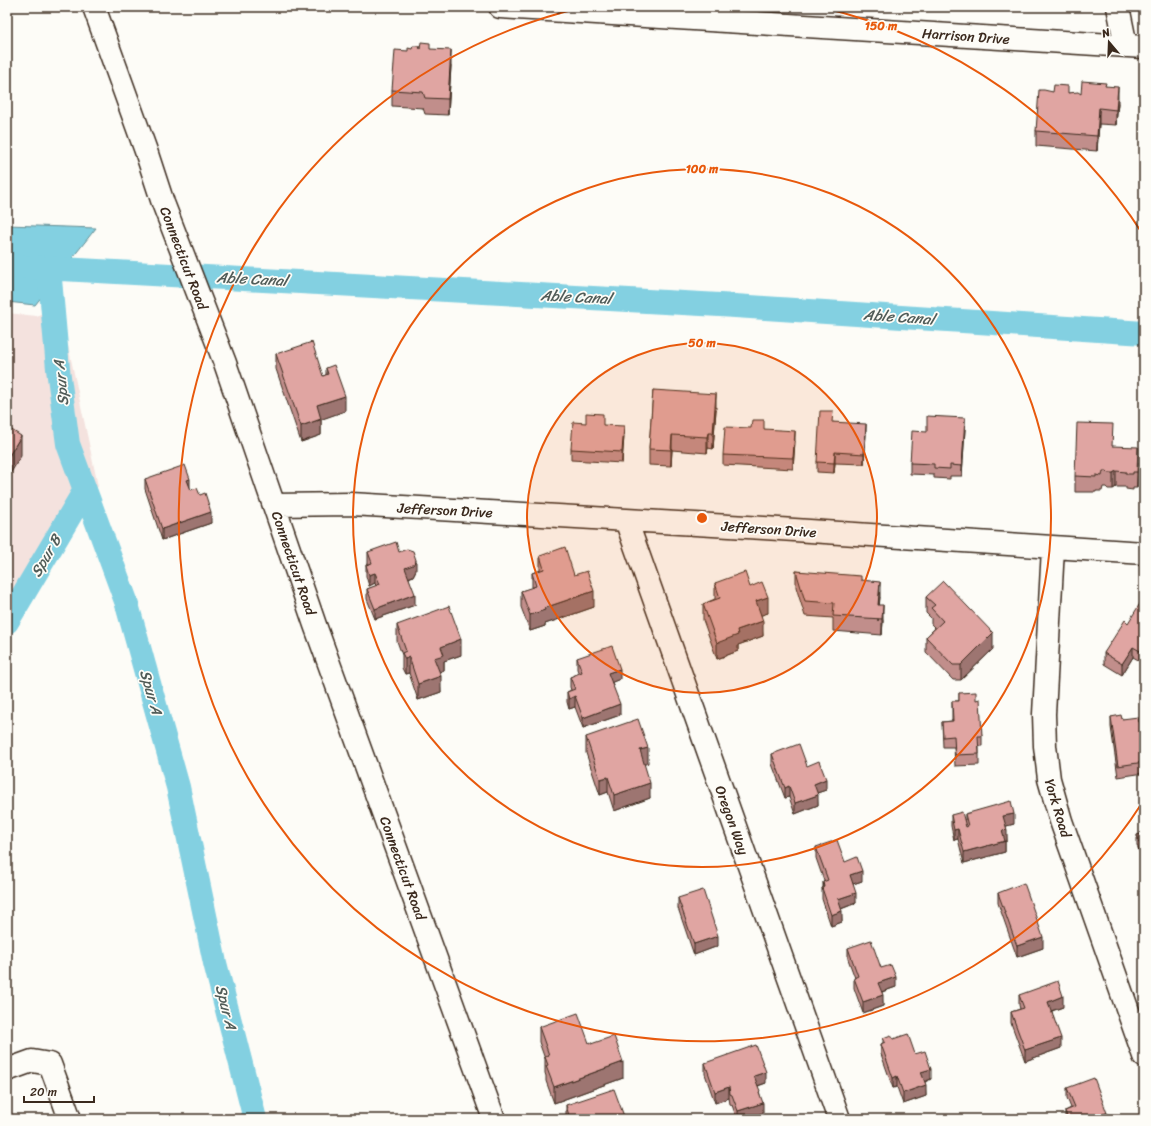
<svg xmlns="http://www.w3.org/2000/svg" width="1151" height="1126" font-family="Sriracha,sans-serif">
  <rect width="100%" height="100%" fill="#fdfcf7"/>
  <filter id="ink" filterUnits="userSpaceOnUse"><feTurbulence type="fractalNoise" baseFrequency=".025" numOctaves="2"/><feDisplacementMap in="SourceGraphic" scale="8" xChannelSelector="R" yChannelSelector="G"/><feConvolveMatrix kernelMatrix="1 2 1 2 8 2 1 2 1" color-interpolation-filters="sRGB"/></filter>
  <g filter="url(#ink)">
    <path fill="#f4e2de" d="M55,298H58L98,486L7,639V313L37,316L42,313Z"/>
    <path fill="#83d0e1" stroke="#668e93" d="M7,225L96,228L35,305L7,302Z"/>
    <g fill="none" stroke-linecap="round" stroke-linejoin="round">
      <path stroke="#83d0e1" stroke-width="24" d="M7,266L720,305L1144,333
        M49,268L58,369L68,444L126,601L178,787L215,963L255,1119
        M7,622L85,490"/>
      <defs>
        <path id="minor" d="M94,7L146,151L163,203L225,363L315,625L494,1119
          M500,7L1144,47
          M1118,7L1126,46
          M274,505L351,504L764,528L1144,553
          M626,520L839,1119
          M1053,548L1044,714L1045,746L1049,779L1061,821L1144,1056
          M7,1070L32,1061L50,1064L70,1119"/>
      </defs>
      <use href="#minor" stroke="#3b2a1e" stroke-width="25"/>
      <use href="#minor" stroke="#fdfcf7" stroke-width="22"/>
    </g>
    <path fill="#c18e8b" stroke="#3b2a1e" d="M420,49H430L451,66L448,115L425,114L423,108L392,106V90Z
      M1106,86L1118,103L1116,125L1099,124L1097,151L1036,146V131L1053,92L1081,94Z
      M276,354L323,376L326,375V368L345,411L321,419V435L301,442L276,369Z
      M653,390L716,410L713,449L708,448L707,453L672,450L671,466L649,465V449Z
      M833,422L866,434L864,464L835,463L834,473L817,472V462Z
      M586,423L603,425L624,436L622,463L571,460V449Z
      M764,429L795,441L793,469L723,465V455Z
      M965,429L962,476H950V479L934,478V475L910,474V463L927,432Z
      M1113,446L1138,462L1137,488H1133V490L1126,489V487H1116L1113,489H1108L1106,487H1103L1102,491H1096V492H1075V476Z
      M145,479L190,488L191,490L200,495L211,523L162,540L145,489Z
      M368,552H399L416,570L413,576L409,578L415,605L375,619L367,599V589L376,586L375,583L369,586L366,576V565L368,564Z
      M540,556L574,575L594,607L545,624V626L530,631L521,607V591L532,588V573L540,571Z
      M796,571L861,580L880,597L879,605L883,621L882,635L833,631V618L805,616L796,587Z
      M715,583L750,587L768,613L761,615L763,636L738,645V651L717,659L703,620V604L715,599Z
      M926,597L993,649L961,680H953L926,652V637L935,628L931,624V618L926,613Z
      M1144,604V655L1140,661L1133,657L1122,675L1104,664V653Z
      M397,625L461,655L444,661V670L439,672L441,692L418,700L409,673L405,674L402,668V655L397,641Z
      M577,658L620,679L612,682L620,715L583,728L575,707L569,709L567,702V692L571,690L570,687V677L579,674L577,669Z
      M959,693L976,700L982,736V746H979V765L955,766L954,747H943L942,722L952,721V701H959Z
      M1111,717L1139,722L1144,721V752H1143L1144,773L1118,777L1111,727Z
      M586,737L648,763L644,764L650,798L614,811L608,792L600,795L586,753Z
      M772,754L807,766L826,790L817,793L818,805L795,814L789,797L785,798L772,764Z
      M965,814L1014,824L1006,826L1007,841H1005V852L964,863L958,839L954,840L951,826V815L965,820Z
      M1144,833V865L1137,845V835Z
      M816,847L845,862L862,881L853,884L856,903L841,909L842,922L831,926L822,899V888H823V882L824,881L816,858Z
      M998,893L1043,948L1017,957L998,903Z
      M678,898L718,946L694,955L678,908Z
      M848,948L881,968L896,987L882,992L883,1006L863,1013L854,988V978H855L848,959Z
      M1019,995L1063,1007L1052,1011L1061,1048L1025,1061L1011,1023V1012L1020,1009L1019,1005Z
      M539,1027L591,1044L623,1078L554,1103L546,1081V1076L545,1073V1059L539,1042Z
      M883,1038L893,1039L915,1054L931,1079L925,1082L926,1096L903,1104L897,1087L893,1088L881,1054V1044L883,1043Z
      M705,1063L766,1083L758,1086L760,1095L763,1113L746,1119H737L732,1105L730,1104L729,1098L715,1103L705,1074Z
      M1067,1088L1107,1119H1065V1111L1071,1108L1067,1098Z
      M566,1105L625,1119H566Z"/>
    <path fill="#9d7471" stroke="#3b2a1e" d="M451,50V66L448,115V99Z
      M1118,87V103L1116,125V110Z
      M1099,108V124L1097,151V136Z
      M716,394V410L713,449V433Z
      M345,396V411L317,421V405Z
      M965,418V429L962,476V466Z
      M321,419V435L301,442V426Z
      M866,424V434L864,464V454Z
      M624,426V436L622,463V452Z
      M795,431V441L793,469V458Z
      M708,433V448L707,453V437Z
      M672,435V450L671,466V450Z
      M21,436V456L7,479V459Z
      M1138,447V462L1137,488V472Z
      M835,452V463L834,473V463Z
      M1116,471V487L1113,489V473Z
      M190,479V490L187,480Z
      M211,512V523L162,540V529Z
      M416,560V570L413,576L405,579V568Z
      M375,573V583L369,586V575Z
      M880,582V597L878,621V605Z
      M594,591V607L545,624V626L530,631V615L544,608Z
      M415,594V605L375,619V609Z
      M768,597V613L756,617V601Z
      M883,605V621L882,635V619Z
      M763,621V636L738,645V651L717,659V643L737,630Z
      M993,633V649L961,680V665Z
      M461,639V655L444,661V670L434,674V658L441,647Z
      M1144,644V655L1140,661V651Z
      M1133,647V657L1122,675V664Z
      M409,657V673L405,674V659Z
      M620,669V679L608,684V673Z
      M441,676V692L418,700V684Z
      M575,696V707L569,709V699Z
      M620,704V715L583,728V718Z
      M648,748V763L640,766V750Z
      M608,777V792L600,795V779Z
      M826,779V790L814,794V784Z
      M650,783V798L614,811V795Z
      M789,786V797L785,798V788Z
      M818,795V805L795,814V803Z
      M1014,814V824L1003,827V816Z
      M958,829V839L954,840V830Z
      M1007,830V841L1002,842V831Z
      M1005,841V852L964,863V852Z
      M862,871V881L850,885V875Z
      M856,893V903L838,910V899Z
      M842,911V922L831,926V915Z
      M718,936V946L694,955V944Z
      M1043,937V948L1017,957V946Z
      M896,977V987L878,993V983Z
      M883,995V1006L863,1013V1002Z
      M1063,996V1007L1048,1012V1002Z
      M1061,1038V1048L1025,1061V1050Z
      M623,1062V1078L554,1103V1087Z
      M931,1069V1079L921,1083V1072Z
      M766,1072V1083L754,1087V1076Z
      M897,1076V1087L893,1088V1078Z
      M926,1085V1096L903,1104V1093Z
      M729,1087V1098L715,1103V1092Z
      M763,1103V1113L746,1119H738V1111Z
      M1107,1113V1119H1103V1114Z"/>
    <path fill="#e0a5a2" stroke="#3b2a1e" d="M421,42L430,43V49L451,50L448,99L425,98L423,92L392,90L395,50L408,51V48L412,49L413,46H419L420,49Z
      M1082,81L1106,83L1105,86L1118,87L1116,110L1099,108L1097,136L1036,131L1039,90H1044L1053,92L1054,85L1068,86V93L1078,92L1081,94Z
      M312,342L323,376L328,374L326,368L334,365L345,396L317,405L321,419L301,426L276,354Z
      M653,390L716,394L713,433H708L707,437L672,435L671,450L649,449Z
      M820,411H833L832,422L866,424L864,454L835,452L834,463L817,462Z
      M586,413L603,414V425L624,426L622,452L571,449L573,422L586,423Z
      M927,416L965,418L962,466L950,465V469L934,468V464L910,463L912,431L927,432Z
      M752,420H764V429L795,431L793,458L723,455L725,427L751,428Z
      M1077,423L1113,424L1112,446L1138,447L1137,472H1133V474H1126V472L1116,471L1113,473H1108L1106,471H1103L1102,476L1096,475V477L1075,476Z
      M7,427L21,436L7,459Z
      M185,465L190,479L187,480L191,490L197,488L200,495L205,493L211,512L162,529L145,479Z
      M396,542L399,552L407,549L413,551L416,560L413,565L405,568L415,594L375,609L367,589L380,584L375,573L369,575L366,565L372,563L368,552Z
      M565,547L574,575L587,571L594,591L544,608L545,610L530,615L521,591L536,586L532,573L544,569L540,556Z
      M796,571L861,576V580L880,582L878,605H883L882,619L833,616L834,603L805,601Z
      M745,572L750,587L762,582L768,597L756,601L763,621L737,630L738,635L717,643L703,604L720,598L715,583Z
      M943,581L993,633L961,665H953L926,637L943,621L931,608L935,605L926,597Z
      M1141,602L1144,604V644L1140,651L1133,647L1122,664L1104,653L1125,620L1128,623Z
      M449,606L461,639L441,647L444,655L434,658L441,676L418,684L409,657L405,659L402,653L406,651L397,625Z
      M612,646L620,669L608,673L620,704L583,718L575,696L569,699L567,692L575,689L570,677L582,672L577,658Z
      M976,692V700L980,699L982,736H978L979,754L955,755L954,736L943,737L942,722L953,721L952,701H959V693Z
      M1121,715L1122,719L1138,717L1139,722L1144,721V741L1142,742L1144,755V762L1118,766L1111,717Z
      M638,719L648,748L640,750L650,783L614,795L608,777L600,779L586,737Z
      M799,744L807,766L819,761L826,779L814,784L818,795L795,803L789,786L785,788L772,754Z
      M1011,801L1014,814L1003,816L1007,830L1002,831L1005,841L964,852L958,829L954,830L951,815L962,812L966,827L968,826L965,814Z
      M1144,833V854L1137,835Z
      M837,840L845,862L857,857L862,871L850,875L856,893L838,899L842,911L831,915L822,888L824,887L823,882L828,880L816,847Z
      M1024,883L1043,937L1017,946L998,893Z
      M703,890L718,936L694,944L678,898Z
      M871,940L881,968L891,965L896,977L878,983L883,995L863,1002L854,978L858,976L848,948Z
      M1058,981L1063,996L1048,1002L1061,1038L1025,1050L1011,1012L1024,1008L1019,995Z
      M578,1013L589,1043L591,1042V1044L614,1036L623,1062L554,1087L546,1066L548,1065L545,1057L549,1055L539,1027Z
      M908,1034L915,1054L925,1051L931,1069L921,1072L926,1085L903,1093L897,1076L893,1078L881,1044L885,1042L883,1038L891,1035L893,1039Z
      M756,1045L766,1072L754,1076L760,1091L759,1092L763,1103L738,1111L732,1095L730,1094L729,1087L715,1092L705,1063Z
      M1094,1078L1107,1113L1103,1114L1105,1119H1068L1065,1111L1075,1107L1067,1088Z
      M614,1089L625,1119H570L566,1105Z"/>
  </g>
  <circle cx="702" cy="518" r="175" fill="#e8590c" fill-opacity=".12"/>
  <g fill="none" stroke="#e8590c" stroke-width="2">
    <circle cx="702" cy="518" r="175"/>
    <circle cx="702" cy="518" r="349"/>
    <path d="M1144 800A524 524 0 1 1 584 7M820 7A524 524 0 0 1 1144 236"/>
  </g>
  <g text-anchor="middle" stroke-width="3.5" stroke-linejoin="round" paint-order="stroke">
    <g font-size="14" fill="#3b2a1e" stroke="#fdfcf7">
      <text transform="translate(966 36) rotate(4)" y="5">Harrison Drive</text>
      <text transform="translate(184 258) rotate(69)" y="5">Connecticut Road</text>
      <text transform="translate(445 510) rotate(3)" y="5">Jefferson Drive</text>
      <text transform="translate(769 529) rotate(4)" y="5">Jefferson Drive</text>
      <text transform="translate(294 563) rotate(71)" y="5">Connecticut Road</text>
      <text transform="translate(1058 808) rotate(73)" y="5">York Road</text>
      <text transform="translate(732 820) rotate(70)" y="5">Oregon Way</text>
      <text transform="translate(403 868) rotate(70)" y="5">Connecticut Road</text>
    </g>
    <g font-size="15" font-style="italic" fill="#515c58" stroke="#fdfcf7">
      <text transform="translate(252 279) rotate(3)" y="5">Able Canal</text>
      <text transform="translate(576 297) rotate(3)" y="5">Able Canal</text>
      <text transform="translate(899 317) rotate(4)" y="5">Able Canal</text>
      <text transform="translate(61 383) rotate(-96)" y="5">Spur A</text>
      <text transform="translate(46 556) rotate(-60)" y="5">Spur B</text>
      <text transform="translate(151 692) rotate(74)" y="5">Spur A</text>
      <text transform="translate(226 1007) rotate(76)" y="5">Spur A</text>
    </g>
  </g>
  <circle cx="702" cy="518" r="6" fill="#e8590c" stroke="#fdfcf7" stroke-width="2"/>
  <g font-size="12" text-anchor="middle" font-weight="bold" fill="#e8590c" stroke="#fdfcf7" stroke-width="3.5" stroke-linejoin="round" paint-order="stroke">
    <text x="881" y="30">150 m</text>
    <text x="702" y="173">100 m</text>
    <text x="702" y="347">50 m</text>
  </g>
  <rect width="1151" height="1126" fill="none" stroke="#fdfcf7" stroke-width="24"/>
  <rect x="12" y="12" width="1127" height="1102" fill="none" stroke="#3b2a1e" stroke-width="1.5" filter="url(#ink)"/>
  <g transform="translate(1109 42) rotate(341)" stroke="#fdfcf7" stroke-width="3" paint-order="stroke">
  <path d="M0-3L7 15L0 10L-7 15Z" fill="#3b2a1e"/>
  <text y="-6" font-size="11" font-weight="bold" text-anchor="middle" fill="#3b2a1e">N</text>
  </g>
  <path d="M24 1096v6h70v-6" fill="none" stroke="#3b2a1e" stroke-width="2"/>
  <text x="30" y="1096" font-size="12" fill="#3b2a1e" stroke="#fdfcf7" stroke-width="3" paint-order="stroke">20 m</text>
</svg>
